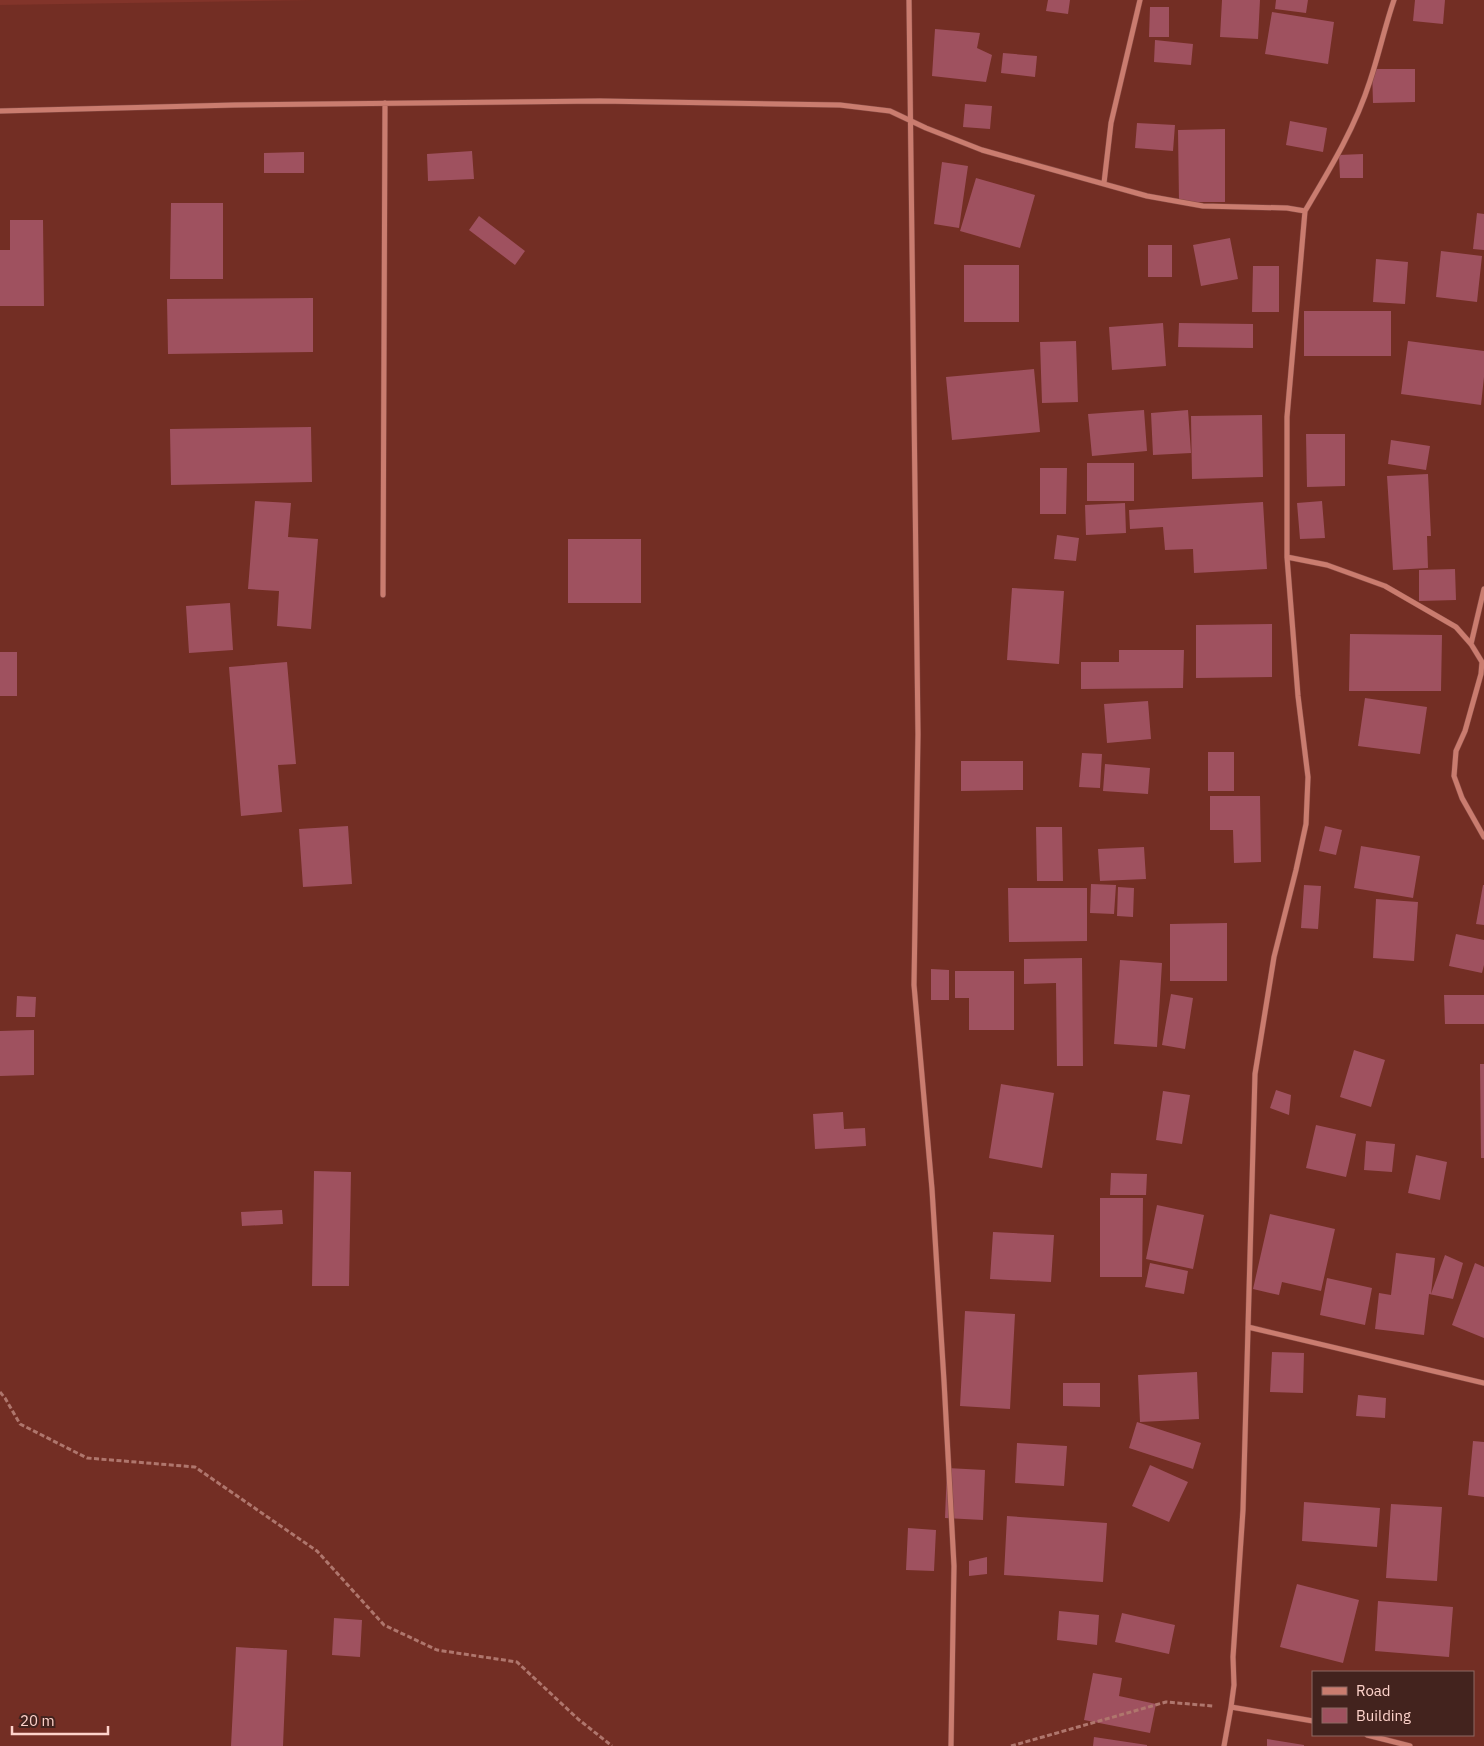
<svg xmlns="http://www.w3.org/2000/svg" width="1484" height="1746" font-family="'IBM Plex Sans',sans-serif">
  <rect width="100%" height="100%" fill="#732e24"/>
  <path fill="#82342a" d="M0,0H312L0,5Z"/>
  <path fill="#9f515f" d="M1048,0H1070L1068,14L1046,11Z
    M1222,0H1260L1258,39L1220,37Z
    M1276,0H1308L1306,13L1275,9Z
    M1415,0H1445L1443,24L1413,21Z
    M1150,7H1169V37H1149Z
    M1272,12L1334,22L1328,64L1265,54Z
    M935,29L980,33L977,48L992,55L986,82L932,76Z
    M1155,40L1193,44L1191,65L1154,62Z
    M1003,53L1037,56L1035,77L1001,73Z
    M1372,69H1415V102L1373,103Z
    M965,104L992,106L990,129L963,127Z
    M1290,121L1327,128L1323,152L1286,145Z
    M1137,123L1175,125L1173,151L1135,148Z
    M1225,129V202H1179L1178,130Z
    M472,151L474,179L428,181L427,154Z
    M304,152V173H264V153Z
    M1363,154V178H1340L1339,155Z
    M942,162L968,166L959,228L934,224Z
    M976,178L1035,195L1020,248L960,231Z
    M171,203H223V279H170Z
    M1477,213L1484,214V250L1473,249Z
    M479,216L525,251L515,265L469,230Z
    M10,220H43L44,306H0V250H10Z
    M1230,238L1238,279L1201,286L1193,245Z
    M1148,245H1172V277H1148Z
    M1441,251L1482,256L1477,302L1436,297Z
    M1376,259L1408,262L1405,304L1373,302Z
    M964,265H1019V322H964Z
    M1253,266H1279V312H1252Z
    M313,298V352L168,354L167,299Z
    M1304,311H1391V356H1304Z
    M1163,323L1166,366L1112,370L1109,327Z
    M1179,323L1253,324V348L1178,347Z
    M1076,341L1078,402L1042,403L1040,342Z
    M1408,341L1484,351V377L1481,405L1401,394Z
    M1034,369L1040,432L952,440L946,377Z
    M1144,410L1147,451L1092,456L1088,414Z
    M1188,410L1191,453L1153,455L1151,413Z
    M1262,415L1263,477L1192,479L1191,416Z
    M311,427L312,482L171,485L170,429Z
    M1306,434H1345V486L1307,487Z
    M1391,440L1430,446L1426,470L1388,464Z
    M1087,463H1134V501H1087Z
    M1040,468H1067L1066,514H1040Z
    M1428,474L1431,536H1427L1428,568L1393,570L1387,476Z
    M255,501L291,503L288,537L318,539L311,629L277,626L279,591L248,589Z
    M1322,501L1325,538L1300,539L1297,503Z
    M1263,502L1267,569L1194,573L1193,549L1165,550L1163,527L1130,529L1129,510Z
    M1125,503L1126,533L1086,535L1085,505Z
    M1057,535L1079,538L1076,561L1054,559Z
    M568,539H641V603H568Z
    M1455,569L1456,600L1419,601V570Z
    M1012,588L1064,591L1059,664L1007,660Z
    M230,603L233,650L189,653L186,606Z
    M1272,624V677L1196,678V625Z
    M1350,634L1442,635L1441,691H1349Z
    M1119,650H1184L1183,688L1081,689V662H1119Z
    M0,652H17V696H0Z
    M287,662L296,764L278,765L282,812L241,816L229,667Z
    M1365,698L1427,707L1420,754L1358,746Z
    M1148,701L1151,739L1107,743L1104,704Z
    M1208,752H1234V791H1208Z
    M1082,753L1102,754L1100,788L1079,787Z
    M961,761H1023V790L961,791Z
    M1105,764L1150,768L1148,794L1103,791Z
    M1210,796H1260L1261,862L1234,863L1233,830H1210Z
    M348,826L352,884L303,887L299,829Z
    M1325,826L1342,830L1336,855L1319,851Z
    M1036,827H1062L1063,881H1037Z
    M1361,846L1420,856L1413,898L1354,888Z
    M1144,847L1146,879L1100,881L1098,849Z
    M1091,884L1116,885L1114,914L1090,913Z
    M1304,885L1321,886L1318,929L1301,928Z
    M1483,885H1484V925L1476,924Z
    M1118,887L1134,888L1133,917L1117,916Z
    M1008,888H1087V941L1009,942Z
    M1376,899L1418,902L1414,961L1373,958Z
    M1227,923V981H1170V924Z
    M1456,934L1484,940V965L1482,973L1449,966Z
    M1082,958L1083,1066H1057L1056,983L1024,984V959Z
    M1120,960L1162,963L1157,1047L1114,1044Z
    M931,969L949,970V1000H931Z
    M955,971H1014V1030H969V998H955Z
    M1171,994L1193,998L1185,1049L1162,1045Z
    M1444,995H1484V1024H1445Z
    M17,996L36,997L35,1017H16Z
    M34,1030V1075L0,1076V1031Z
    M1354,1050L1385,1060L1371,1107L1340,1097Z
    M1480,1064H1484V1158H1481Z
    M1001,1084L1054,1093L1042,1168L989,1158Z
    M1276,1090L1291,1095L1289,1115L1270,1108Z
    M1163,1091L1190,1095L1182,1144L1156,1140Z
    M843,1112L844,1129L865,1128L866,1146L815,1149L813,1114Z
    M1316,1125L1356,1134L1346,1177L1306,1168Z
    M1366,1141L1395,1144L1392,1172L1364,1170Z
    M1416,1155L1447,1162L1440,1200L1408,1193Z
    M314,1171L351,1172L349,1286H312Z
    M1111,1173L1147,1174L1146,1195H1110Z
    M1100,1198H1143L1142,1277H1100Z
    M1157,1205L1204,1215L1193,1269L1146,1259Z
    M282,1210L283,1224L242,1226L241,1212Z
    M1270,1214L1335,1229L1321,1291L1282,1282L1279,1295L1253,1289Z
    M993,1232L1054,1235L1051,1282L990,1279Z
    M1396,1253L1435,1258L1431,1294L1445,1255L1463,1263L1453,1299L1429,1294L1424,1335L1375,1329L1379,1293L1391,1295Z
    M1150,1263L1188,1271L1184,1294L1145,1287Z
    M1475,1263L1484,1267V1338L1452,1325Z
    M1327,1278L1372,1288L1365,1325L1320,1315Z
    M965,1311L1015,1314L1010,1409L960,1406Z
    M1272,1352L1304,1353L1303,1393L1270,1392Z
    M1197,1372L1199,1419L1140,1422L1138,1375Z
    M1063,1383H1100V1407L1063,1406Z
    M1358,1395L1386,1398L1385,1418L1356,1416Z
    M1137,1422L1201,1443L1193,1469L1129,1448Z
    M1473,1441L1484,1442V1497L1468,1495Z
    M1017,1443L1067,1446L1064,1486L1015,1483Z
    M1150,1465L1188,1482L1169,1522L1132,1506Z
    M947,1468L985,1470L983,1520L945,1518Z
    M1304,1502L1380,1508L1377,1547L1302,1541Z
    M1391,1504L1442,1507L1437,1581L1386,1578Z
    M1007,1516L1107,1523L1103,1582L1004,1575Z
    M908,1528L936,1530L934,1571L906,1570Z
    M987,1557V1574L969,1576V1561Z
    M1297,1584L1359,1600L1343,1663L1280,1647Z
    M1378,1601L1453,1607L1449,1657L1375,1651Z
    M1059,1611L1099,1615L1097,1645L1057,1640Z
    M1122,1613L1175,1625L1169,1654L1115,1642Z
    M334,1618L362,1620L360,1657L332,1655Z
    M236,1647L287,1650L283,1746H231Z
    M1093,1673L1122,1678L1119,1696L1156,1704L1150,1733L1084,1720Z
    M1094,1737L1147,1745V1746H1093Z
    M1267,1739L1304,1745V1746H1267Z"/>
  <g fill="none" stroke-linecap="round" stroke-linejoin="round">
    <defs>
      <path id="street" d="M909,0L918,734L914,985L932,1189L944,1381L954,1566L951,1746
        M0,111L235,105L600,101L840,105L890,111L926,128L982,150L1147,196L1203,206L1287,208L1305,211L1287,417V557L1298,696L1308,777L1306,824L1296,870L1274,957L1255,1074L1243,1510L1233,1657L1234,1685L1231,1707L1313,1721
        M1104,183L1111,123L1140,0
        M1305,211C1330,169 1355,128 1370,81C1379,54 1385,26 1394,0
        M1287,557L1327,565L1385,586L1456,627L1471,644L1482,662L1481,674L1465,731L1456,751L1454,776L1462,798L1484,837
        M383,595L385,103
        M1471,644L1484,589
        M1248,1327L1484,1383
        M1367,1735L1410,1746
        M1224,1746L1231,1707"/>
    </defs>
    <use href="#street" stroke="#874b44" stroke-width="6"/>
    <path stroke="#af766d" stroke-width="3" stroke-dasharray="5 2.5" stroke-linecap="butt" d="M0,1392L5,1398L20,1424L87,1458L195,1467L317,1551L384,1625L437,1650L517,1662L578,1719L612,1746
      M1011,1746L1166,1702L1213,1706"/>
    <use href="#street" stroke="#ca7c6f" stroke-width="5"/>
  </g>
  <rect x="1312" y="1671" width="162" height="65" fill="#43231e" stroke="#8e6963"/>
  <rect x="1322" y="1687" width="25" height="8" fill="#ca7c6f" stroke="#8e6963"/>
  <text x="1356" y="1696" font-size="15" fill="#fed3cb">Road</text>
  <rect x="1322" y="1708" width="25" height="15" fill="#9f515f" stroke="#8e6963"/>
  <text x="1356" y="1721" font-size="15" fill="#fed3cb">Building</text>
  <path d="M12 1726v8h96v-8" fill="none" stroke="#fed3cb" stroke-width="2.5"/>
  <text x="20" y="1726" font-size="15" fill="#fed3cb" stroke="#43231e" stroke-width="4" paint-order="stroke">20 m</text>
</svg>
